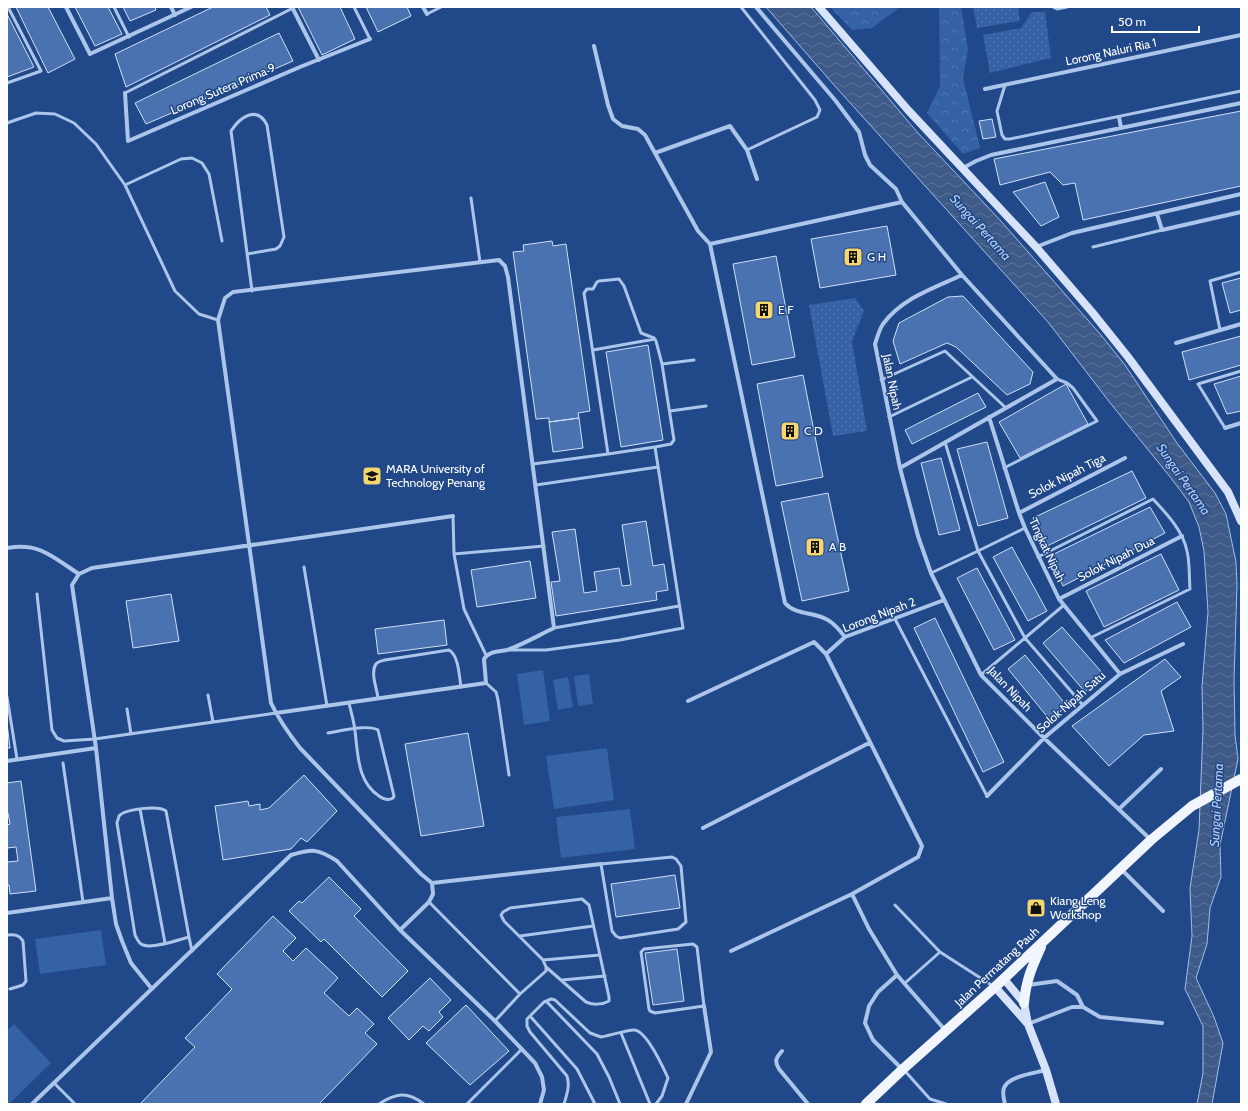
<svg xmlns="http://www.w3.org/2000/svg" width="1248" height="1111" font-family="Cabin,sans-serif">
  <defs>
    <pattern id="forest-crowns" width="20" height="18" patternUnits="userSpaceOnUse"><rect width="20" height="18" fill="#3561a5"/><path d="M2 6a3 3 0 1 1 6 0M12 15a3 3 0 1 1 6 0" fill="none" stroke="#5379b2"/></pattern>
    <pattern id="park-dots" width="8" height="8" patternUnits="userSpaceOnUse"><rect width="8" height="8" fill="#3561a5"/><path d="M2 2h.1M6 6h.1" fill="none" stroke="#5379b2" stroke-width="1.8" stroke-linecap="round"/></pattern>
    <pattern id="water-waves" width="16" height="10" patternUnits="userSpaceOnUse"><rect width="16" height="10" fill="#3e5a88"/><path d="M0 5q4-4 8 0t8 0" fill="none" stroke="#5b739a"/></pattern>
  </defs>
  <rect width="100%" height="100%" fill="#214888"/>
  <path fill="url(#forest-crowns)" d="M830,7H900L872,28L852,30Z
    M939,7H961L968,50L963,78L980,148L963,154L927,113L940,86Z"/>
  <path fill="url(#park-dots)" d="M973,7H1018L1020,21L977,28Z
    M1032,12H1045L1051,58L990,73L983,35L1021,28Z
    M855,298L864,311L852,341L867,431L833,436L809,305Z"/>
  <path fill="#3561a5" d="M543,670L550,721L524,725L517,674Z
    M589,674L593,704L578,706L574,676Z
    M568,677L573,707L558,710L553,680Z
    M607,748L614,800L554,809L546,756Z
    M630,809L635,849L561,858L556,817Z
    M101,930L106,965L40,974L35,939Z
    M14,1024L51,1063L9,1104H7V1030Z"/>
  <path fill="url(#water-waves)" stroke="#a0bfeb" d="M766,7H811L918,133L1000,220L1101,335L1125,365L1177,443L1215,493L1226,514L1236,562L1237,585L1234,679L1235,735L1238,759L1220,845L1221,877L1210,908L1207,944L1196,978L1214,1017L1223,1043L1212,1104H1197L1203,1073V1026L1185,989L1192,936L1190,888L1199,830L1203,729L1202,687L1208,612L1204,551L1199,527L1189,502L1171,478L1111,404L1048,322L834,85Z"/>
  <path fill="#4a71b0" stroke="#d0e0f7" d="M16,7H48L75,59L48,73Z
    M75,7H108L122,34L95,46Z
    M123,7H155L156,10L130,21Z
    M213,7H266L270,15L126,87L115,54Z
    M298,7H340L355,39L322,55Z
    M366,7H407L411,16L378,32Z
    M7,14L34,67L7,77Z
    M279,33L293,61L146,124L135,103Z
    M1241,111V186L1083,220L1075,183L1063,185L1050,172L1000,185L994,159Z
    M992,119L996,137L983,139L979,121Z
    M1045,182L1059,217L1041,226L1013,192Z
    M887,226L896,275L820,288L811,239Z
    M552,241L553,246L566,244L590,411L578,413L579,418L549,422V418L536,419L513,252L524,251L523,245Z
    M776,256L795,357L752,365L733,264Z
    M1241,278V310L1230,313L1222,283Z
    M963,296L1033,372L1030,384L1007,395L956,347L947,343L900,364L893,341L899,323L948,297Z
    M1241,336V365L1189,380L1182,352Z
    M648,345L663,440L621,447L606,352Z
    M803,375L823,477L776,486L757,384Z
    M1241,376V411L1227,414L1214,384Z
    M1066,384L1088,424L1020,458L999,422Z
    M978,393L986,407L912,444L905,430Z
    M579,418L583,448L553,452L549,422Z
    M987,442L1008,518L978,526L957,449Z
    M941,458L960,530L939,535L921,463Z
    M1132,471L1146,498L1045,547L1033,518Z
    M828,493L849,591L802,601L781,502Z
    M1150,507L1165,533L1063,586L1050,556Z
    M646,521L653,566L664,564L668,590L656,592L657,600L556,616L551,582L560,581L552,532L575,529L584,593L597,591L594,572L619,568L622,586L631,585L622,525Z
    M1012,547L1047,611L1028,621L993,557Z
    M1161,554L1179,590L1104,627L1086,591Z
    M530,561L536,598L477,607L471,570Z
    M977,568L1015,640L994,650L957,578Z
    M171,594L179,641L133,648L126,601Z
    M1177,602L1191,627L1124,663L1105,640Z
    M935,618L1004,762L983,772L914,628Z
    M444,620L447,645L378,654L375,629Z
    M1062,627L1105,676L1085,692L1043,643Z
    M1025,655L1067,706L1050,720L1008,669Z
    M1165,659L1181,677L1161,691L1174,731L1144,735L1109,766L1072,726Z
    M7,723L10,748H7Z
    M468,733L484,826L421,836L405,744Z
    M304,775L337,811L307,842L301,838L291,849L223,860L215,806L248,801L249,806L260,804V810L269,808Z
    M21,781L36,891L10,894L9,885H7V862L18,861L16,847L7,848V825L10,824L8,813L7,814V783Z
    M675,875L680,908L616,917L611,884Z
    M329,877L361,909L354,916L408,971L382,997L324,939L321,942L289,911L299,901L302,903Z
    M273,916L296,938L283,951L293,961L306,948L338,978L324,993L349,1016L357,1008L374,1024L365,1033L377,1044L319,1104H140L195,1047L185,1038L232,989L217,974Z
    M677,949L684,1001L653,1005L645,953Z
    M430,978L451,1000L439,1012L443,1017L429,1031L423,1026L409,1040L388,1018Z
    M466,1005L509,1051L470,1085L426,1043Z"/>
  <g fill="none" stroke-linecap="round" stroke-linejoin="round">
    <path stroke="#acc5ea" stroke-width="3" d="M114,7L129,37
      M354,7L370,39
      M741,7L815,100L820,110L817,117L747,150
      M1053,7L1057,9L1067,7
      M427,14L441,7
      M7,83L41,71L8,7
      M1005,85L997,111L1002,135L1005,139H1010L1241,91
      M125,93L293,8
      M7,123L36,113L55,114L74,123L96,144L125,185L175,291L199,314L218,320
      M125,185L181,159L192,158L202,163L209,174L222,241
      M471,198L480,262
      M1093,247L1162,230
      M247,254L276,249L280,246L284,237L267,125C257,105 240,117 231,131L252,291
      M1220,330L1210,281L1241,272
      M593,350L655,339
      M662,364L694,360
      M881,380L945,351L1006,408
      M670,411L706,406
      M889,417L972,377
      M1225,428L1198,384L1241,371
      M945,442L978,551L1025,638L1082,704
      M533,464L608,454L584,293L587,289H593L597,282L599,281L619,279L624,286L641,333L654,338L656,341L662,364L674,440L671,444L655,447
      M1004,468L1097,421L1073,388L1067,383L1057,379
      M536,485L658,467
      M453,516L454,554L464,609L486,655
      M454,554L544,546
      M1038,557L1153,499C1167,514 1183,531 1187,551C1190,563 1189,577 1190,589L1090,638
      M304,567L327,706
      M931,573L978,551L1025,528
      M37,594L52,730L57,738L64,741L95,739L276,713
      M895,619L987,796
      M554,628L679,606
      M510,650H546L620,640L683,628L655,447L608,454
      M981,675L1064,605
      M486,683L496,692L498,700L509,775
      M208,695L213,722
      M7,697L17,759
      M378,698C377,689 370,672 376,664C378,661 382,661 385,660L449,650C459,656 459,676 461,687
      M127,709L131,734
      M328,733C340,731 368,724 378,730L394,796L393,798C388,801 383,799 379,796C357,782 358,753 355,731C354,721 351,712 349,703
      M63,763L83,902
      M140,809L165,943
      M672,857L676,859L681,866L686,922L678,929L620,938L616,936L612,931L601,864Z
      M429,902L520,994
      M895,905L940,952
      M7,935C15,934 19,935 23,941L26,981L23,985L10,989
      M520,936L593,926
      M189,937C178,940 153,949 143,945C139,944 137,939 135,935L117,823C117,822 119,817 119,816C125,809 159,805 166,811L189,937L192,951
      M693,944L697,947L704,1006L655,1013L650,1011L649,1009L641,952L644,949Z
      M543,960L600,955
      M562,980L605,976
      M905,983L940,952L993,986
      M546,1001L597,1054L609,1077L620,1104
      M530,1016L577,1069L595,1104
      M495,1021L520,994L546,971V967L543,960L504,921L501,915L503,912L510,908L582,899L589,905L609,997V1001C602,1005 593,1005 586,1002L546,967
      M621,1033L650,1104
      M904,1070L930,1099L946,1104
      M54,1083L75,1104
      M379,1104C396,1093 407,1091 424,1104
      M467,1104L522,1049
      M564,1104C567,1094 570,1086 567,1076L530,1032L527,1026V1019L544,1002L551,999L555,1000L590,1033L601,1037C608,1036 630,1029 635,1030C647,1032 663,1067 668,1078L662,1096L656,1104"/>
    <path stroke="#acc5ea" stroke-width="4" d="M66,7L90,54L191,7
      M171,7L175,15
      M292,7L319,60
      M423,7L427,14
      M756,7L835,100L859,132L865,155L870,165L896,189L902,202L962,275L1057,379L900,468
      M594,46L608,105L613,119L622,126L638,129L645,135L698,231L710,244
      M985,89L1241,35
      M125,93L128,141L300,67L370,39
      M1119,117L1121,128
      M655,153L730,126L747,150L757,179
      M963,168L976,161L991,155L1241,103
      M1157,214L1162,230L1241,212
      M1036,247L1072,233L1241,194
      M962,275C934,288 902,298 883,324C879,330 877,338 875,344L900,468L918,536L931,573L981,675L1044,738L1150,839
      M1176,343L1241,324
      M989,417L1019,513L1025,528L1059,599L1120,674
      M1225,428L1241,423
      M1019,513L1125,458
      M7,548C13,547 20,546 26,547C45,548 63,564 79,574
      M1059,599L1182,536
      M845,637C839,630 835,623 826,619C813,612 795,615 785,603L710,244L902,202
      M826,654L845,637L944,600
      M688,701L814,642L826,654L922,846L918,857L852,894L731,951
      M276,713L486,683L484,659C489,651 498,652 507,650C520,646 541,634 554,628L508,277L505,266L499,260L233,292L225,298L218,320L271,703C279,720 289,734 300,748L421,874L432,883L433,894L429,902L400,930
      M7,761L96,748
      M987,796L1044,738L1120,674L1183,644
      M1119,809L1161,769
      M703,828L869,743
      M1121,869L1163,911
      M432,883L601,864
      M852,894L869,929L897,975L945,1030
      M7,913L112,898
      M897,975L878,992L869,1006L865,1023L873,1040L902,1069
      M1028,985L1057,981L1077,995L1083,1007
      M152,989L131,963L122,941L116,924L112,898L96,748L72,585L79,574L92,568L453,516
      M1028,1024L1072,1007H1083L1100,1017L1162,1023
      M782,1051C776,1058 774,1061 779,1069L808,1104
      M32,1104L291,855C312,849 317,848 337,861L400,930L495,1021L535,1063L542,1077L544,1090L540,1104
      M686,1104L711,1052L704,1006
      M1005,1104C1004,1100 1002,1092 1004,1088C1008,1076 1035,1073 1046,1070"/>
    <path stroke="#d7e3f8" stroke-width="8" d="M819,7L908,110L1036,247L1092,312L1128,357L1228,492L1241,521
      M1004,979L1024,1003L1028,1024L1046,1070L1056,1104
      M995,987L1028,1024"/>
    <path stroke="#f0f5fe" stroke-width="10" d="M1024,1003C1026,980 1032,967 1041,947
      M866,1104L903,1069L995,987L1151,840L1192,806L1241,779"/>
  </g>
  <defs>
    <symbol id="building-square" viewBox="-11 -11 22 22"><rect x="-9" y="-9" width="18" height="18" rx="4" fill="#f6d66d" stroke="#214888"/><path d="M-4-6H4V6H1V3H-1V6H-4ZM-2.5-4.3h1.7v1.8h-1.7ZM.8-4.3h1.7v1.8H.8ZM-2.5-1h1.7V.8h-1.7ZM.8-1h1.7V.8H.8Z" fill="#111"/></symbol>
    <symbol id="university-square" viewBox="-11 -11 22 22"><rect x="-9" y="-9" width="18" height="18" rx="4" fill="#f6d66d" stroke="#214888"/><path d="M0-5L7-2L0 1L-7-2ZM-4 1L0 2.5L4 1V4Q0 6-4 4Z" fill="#111"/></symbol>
    <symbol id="shop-square" viewBox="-11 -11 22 22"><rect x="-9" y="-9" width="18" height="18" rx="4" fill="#f6d66d" stroke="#214888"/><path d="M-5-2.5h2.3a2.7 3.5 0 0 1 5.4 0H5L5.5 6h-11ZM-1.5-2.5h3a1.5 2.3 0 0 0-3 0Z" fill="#111"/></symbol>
  </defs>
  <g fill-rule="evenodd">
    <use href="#building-square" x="842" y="246" width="22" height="22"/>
    <use href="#building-square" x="753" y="299" width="22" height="22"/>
    <use href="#building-square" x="779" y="420" width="22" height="22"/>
    <use href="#university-square" x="361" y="465" width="22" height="22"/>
    <use href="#building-square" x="804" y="536" width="22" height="22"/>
    <use href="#shop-square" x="1025" y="897" width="22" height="22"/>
  </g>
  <g text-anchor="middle" stroke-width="3" stroke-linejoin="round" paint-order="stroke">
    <g font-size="12" fill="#fff" stroke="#214888">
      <text transform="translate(1111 52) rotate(-12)" y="4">Lorong Naluri Ria 1</text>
      <text transform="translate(223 89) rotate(-23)" y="4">Lorong Sutera Prima 9</text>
      <text transform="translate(892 382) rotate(79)" y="4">Jalan Nipah</text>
      <text transform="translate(1067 476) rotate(-27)" y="4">Solok Nipah Tiga</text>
      <text transform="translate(1047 550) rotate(65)" y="4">Tingkat Nipah</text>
      <text transform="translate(1116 559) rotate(-27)" y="4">Solok Nipah Dua</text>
      <text transform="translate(879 615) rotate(-21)" y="4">Lorong Nipah 2</text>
      <text transform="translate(1010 689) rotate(46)" y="4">Jalan Nipah</text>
      <text transform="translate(1071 702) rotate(-41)" y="4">Solok Nipah Satu</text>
      <text transform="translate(997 967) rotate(-43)" y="4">Jalan Permatang Pauh</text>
    </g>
    <g font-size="12" fill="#fff" stroke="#214888" text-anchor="start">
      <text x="867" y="261">G H</text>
      <text x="778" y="314">E F</text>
      <text x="804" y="435">C D</text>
      <text x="386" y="473">MARA University of<tspan x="386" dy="14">Technology Penang</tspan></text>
      <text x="829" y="551">A B</text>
      <text x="1050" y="905">Kiang Leng<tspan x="1050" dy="14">Workshop</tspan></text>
    </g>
    <g font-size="13" font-style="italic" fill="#b8cff1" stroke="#214888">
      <text transform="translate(981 227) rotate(48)" y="5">Sungai Pertama</text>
      <text transform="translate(1184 479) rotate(55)" y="5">Sungai Pertama</text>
      <text transform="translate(1216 805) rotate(-87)" y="5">Sungai Pertama</text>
    </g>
  </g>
  <rect width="1248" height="1111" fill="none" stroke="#ffffff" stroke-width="16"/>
  <path d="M1112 26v6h87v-6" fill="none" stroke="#ffffff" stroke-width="2"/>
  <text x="1118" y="26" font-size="12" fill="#ffffff" stroke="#214888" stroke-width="3" paint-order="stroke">50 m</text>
</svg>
